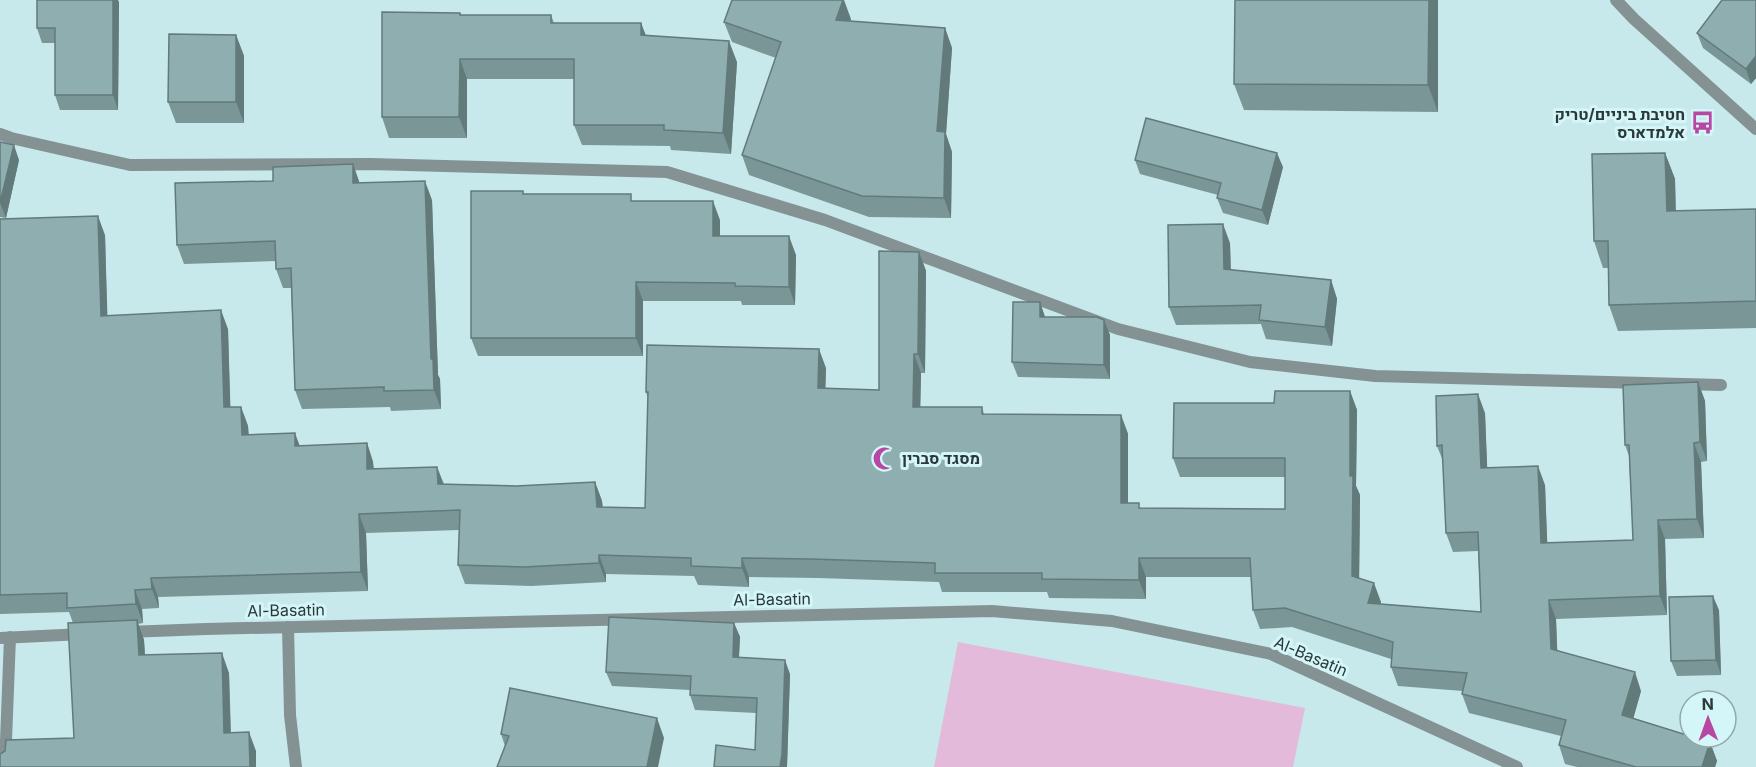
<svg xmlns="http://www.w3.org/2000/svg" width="1756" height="767" font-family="Inter,Heebo,sans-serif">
  <rect width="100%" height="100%" fill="#c7e9eb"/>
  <path fill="#e4bada" d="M958,642L1305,708L1293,767H934Z"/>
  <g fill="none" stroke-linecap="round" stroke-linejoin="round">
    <path stroke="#849293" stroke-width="12" d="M288,627L290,715L296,767
      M5,767L10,637"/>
    <path stroke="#849293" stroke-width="12" d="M0,134L11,138L130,165L370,164L667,172L825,220L1118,329L1250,362L1375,376L1721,385
      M127,632L206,629L992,611L1112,621L1271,654L1517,767
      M0,638L83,634"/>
    <path stroke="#849293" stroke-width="12" d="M1616,0L1634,19L1756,129"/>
  </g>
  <path fill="#7a9697" d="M1235,0H1438V112L1244,110L1234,84Z
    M1756,1V78L1751,84L1703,48L1697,33Z
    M119,2L118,110H60L55,95V43H42L37,28Z
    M460,13L461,15H551L554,23H641L646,36L737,62L731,154L671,150L670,146L582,145L574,125V79H467V138H389L382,117Z
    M851,19L850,21L945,28L952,48L946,134L952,152L951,218L869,217L749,175L742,155L776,58L732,42L724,22Z
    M236,35L244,56V123H176L168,102Z
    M0,142L19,160L6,218L0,217Z
    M1665,153L1675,179L1676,211L1756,209V328L1618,331L1609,305L1608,268H1603L1594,241Z
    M1135,160L1283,167L1268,225L1223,213L1217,198L1218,195L1140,174Z
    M353,164L359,182L432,200L438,375L440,379L441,409L391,411L390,407L302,409L295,390L291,288H283L276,269V261L184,264L177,245L273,181Z
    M523,191L524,194L633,201L720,220V236L796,255L795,305H742L741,301H643V356H478L471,338Z
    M0,219L105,235L107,315L228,329L230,407H241L248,426L249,435L299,446L367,443L373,462L374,469L437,467L444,484L516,486L595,482L602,501L603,507L645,508L648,398L646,392L826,368L825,389L879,390L919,252L926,271L925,373H921L920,407H982L984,414L1121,415L1128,434V503L1141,508L1285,509V477H1180L1173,458L1274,403L1350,391L1357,410L1356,486L1360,495L1359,578L1381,602V604L1481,612L1478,551L1453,552L1446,533L1443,461L1437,446L1485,413L1487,468L1545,485L1547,543L1633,540L1629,456L1625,445L1698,382L1705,401L1707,461L1701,462L1704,538L1665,539L1667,615L1556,619L1557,650L1641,691L1633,718L1710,742L1717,761L1715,767H1577L1565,764L1559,745L1561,736L1469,713L1462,694L1463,691L1398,686L1391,667V659L1292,627L1260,629L1253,610L1251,577H1146V599L1049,598L1047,592H942L939,582L818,578L749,577V587L698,585L694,576L606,574V582L531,586L465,584L458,565L459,530L366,533L368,591L158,597L159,608L142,609L143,623L138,624L144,640L145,655L229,673L231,732L256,751V767H0L74,738L73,623L69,612L0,614Z
    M1230,243L1231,270L1331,280L1337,299L1332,346L1266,339L1261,324L1176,325L1169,307Z
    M1040,302L1045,317L1104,320L1110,335V379L1018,377L1012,362Z
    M1719,610L1721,675L1677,676L1671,661Z
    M734,623L740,637L739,658L790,674L787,767H714L755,750L756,713L695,710L690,695V690L612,686L606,672Z
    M501,734L664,738L505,746Z"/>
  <path fill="#637a7b" d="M113,0H118L119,2L118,110L113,95Z
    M843,0H844L851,19L843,40L836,20Z
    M1429,0H1438V112L1428,85Z
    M641,23L649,44L641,35Z
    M945,28L952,48L946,134L952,152L951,218L944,198L937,131Z
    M236,35L244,56V123L236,102Z
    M729,41L737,62L731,154L723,133Z
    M1756,56V78L1751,84L1746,69Z
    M460,59L467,79V138L459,117Z
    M14,145L19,160L6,218L0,203Z
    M1277,153L1283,167L1268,225L1262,210Z
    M1665,153L1675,179L1676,237L1667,211Z
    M353,164L360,184L353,183Z
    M425,181L432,200L438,375L440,379L441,409L434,390L431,359Z
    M713,201L720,220V255L713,236Z
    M98,216L105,235L108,335L101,316Z
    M1223,224L1230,243L1231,288L1224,269Z
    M789,236L796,255L795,305L789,287Z
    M919,252L926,271L925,373L918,354Z
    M1331,280L1337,299L1332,346L1325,327Z
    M636,282L643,301V356L636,338Z
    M1040,302L1045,317H1040Z
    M221,310L228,329L231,426L224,407Z
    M1104,320L1110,335V379L1104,365Z
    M819,349L826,368L825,407L818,388Z
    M914,354L921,373L920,426L913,407Z
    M1698,382L1705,401L1707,461L1700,442Z
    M1350,391L1357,410L1356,486L1360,495L1359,595L1352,576L1350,476Z
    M1478,394L1485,413L1488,487L1481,468Z
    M241,407L248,426L249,454L242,435Z
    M1121,415L1128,434V522L1121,503Z
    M295,433L302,452L295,446Z
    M367,443L373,462L374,488L367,469Z
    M1694,443L1701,462L1704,538L1697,519Z
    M1538,466L1545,485L1548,562L1541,543Z
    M437,467L444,486L438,484Z
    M595,482L602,501L603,526L597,507Z
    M359,514L366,533L368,591L361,572Z
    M1658,520L1665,539L1667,615L1660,596Z
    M599,555L606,574V582L599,563Z
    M742,558L749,577V587L742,568Z
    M1139,558L1146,577V599L1139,580Z
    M151,578L158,597L159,608L152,589Z
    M1374,583L1381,602L1375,622L1368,603Z
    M135,590L142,609L143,623L136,604Z
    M1713,596L1719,610L1721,675L1716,660Z
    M1549,600L1556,619L1558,668L1551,649Z
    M137,620L144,640L146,675L139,655Z
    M734,623L740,637L738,672L733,657Z
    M222,653L229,673L231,752L224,733Z
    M785,660L790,674L787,767H780Z
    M1635,672L1641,691L1629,734L1622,715Z
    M657,718L664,738L658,767H647Z
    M249,732L256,751V767H250Z
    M1710,742L1717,761L1715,767H1702Z"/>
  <path fill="#8eaeb0" stroke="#637a7b" stroke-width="1.5" d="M37,0H113V95H55V28H37Z
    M732,0H843L836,20L945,28L937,131L945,132L944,198L862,196L742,155L781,42L724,22Z
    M1235,0H1429L1428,85L1234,84Z
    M1722,0H1755L1756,1V56L1746,69L1697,33Z
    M382,12L460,13V15H551V23H641V35L729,41L723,133L664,130V125H574V59H460L459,117H382Z
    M169,34L236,35V102H168Z
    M1146,118L1277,153L1262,210L1217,198L1221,183L1135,160Z
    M0,142L14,145L0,203Z
    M1665,153L1667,211L1756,209V301L1609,305L1608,241H1594L1592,154Z
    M353,164V183L425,181L431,359H433L434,390L384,391V387L295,390L291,268L276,269L275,241L177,245L175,183L273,181V167Z
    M471,191H523V194H631V201H713V236H789V287L735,286V283L636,282V338H471Z
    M98,216L101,316L221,310L224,407H241L242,435L295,433V446L367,443V469L437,467L438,484L516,486L595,482L597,507L645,508L648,392H646L647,345L819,349L818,388L879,390V251L919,252L918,354H914L913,407H982V414L1121,415V503H1139V508L1285,509V458H1173L1174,403H1274L1275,391H1350V476H1353L1352,576L1374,583L1368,603L1481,612L1478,532L1446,533L1442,445L1437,446L1436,396L1478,394L1481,468L1538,466L1541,543L1633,540L1629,445H1625L1623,385L1698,382L1700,442L1694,443L1697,519L1658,520L1660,596L1549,600L1551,649L1635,672L1622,715L1690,736V737H1693L1710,742L1702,767H1636L1559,745L1566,720L1462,694L1467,673L1391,667L1393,642L1285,608L1253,610L1250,558H1139V580L1042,579V573H935V563L811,559L742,558V568L691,566V558L599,555V563L524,567L458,565L460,510L359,514L361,572L151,578L152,589L135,590L136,604L67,608V593L0,595V219Z
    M1223,224L1224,269L1331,280L1325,327L1259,320L1261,305L1169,307L1168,225Z
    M1013,302H1040V317H1097L1104,320V365L1012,362Z
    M1713,596L1716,660L1671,661L1669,597Z
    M609,617L734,623L733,657L785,660L782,754L780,767H714L716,745L755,750L757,698L690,695L691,676L606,672Z
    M137,620L139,655L222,653L224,733L249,732L250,767H0V754L5,751L6,740L74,738L68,623Z
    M510,688L657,718L647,767H497L509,736L501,734Z"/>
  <defs>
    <symbol id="bus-bare" viewBox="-9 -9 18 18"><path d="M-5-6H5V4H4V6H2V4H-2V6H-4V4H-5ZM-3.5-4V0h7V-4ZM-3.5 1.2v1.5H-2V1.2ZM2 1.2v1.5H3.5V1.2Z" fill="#b747a3" stroke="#d4f6f8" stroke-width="2.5" paint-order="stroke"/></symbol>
    <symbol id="mosque-bare" viewBox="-9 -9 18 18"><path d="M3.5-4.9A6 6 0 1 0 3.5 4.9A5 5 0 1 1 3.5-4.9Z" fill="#b747a3" stroke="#d4f6f8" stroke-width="2.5" paint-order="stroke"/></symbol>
  </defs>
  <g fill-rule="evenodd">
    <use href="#bus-bare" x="1686" y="106" width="33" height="33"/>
    <use href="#mosque-bare" x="868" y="442" width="33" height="33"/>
  </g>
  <g text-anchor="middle" stroke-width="6" stroke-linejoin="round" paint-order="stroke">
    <g font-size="16" font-weight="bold" fill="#2b3839" stroke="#d4f6f8" text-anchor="end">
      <text x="1685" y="120">חטיבת ביניים/טריק<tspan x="1685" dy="18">אלמדארס</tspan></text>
      <text x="902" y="464" text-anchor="start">מסגד סברין</text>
    </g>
    <g font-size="16" fill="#2b3839" stroke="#d4f6f8">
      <text transform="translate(772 599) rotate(-1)" y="6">Al-Basatin</text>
      <text transform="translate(286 610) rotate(-1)" y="6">Al-Basatin</text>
      <text transform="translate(1311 656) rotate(23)" y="6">Al-Basatin</text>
    </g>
  </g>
  <g transform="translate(1708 719) rotate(359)"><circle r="28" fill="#d4f6f8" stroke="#90aaac" stroke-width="1.5"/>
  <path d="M0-4.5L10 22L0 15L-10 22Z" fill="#b747a3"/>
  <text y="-9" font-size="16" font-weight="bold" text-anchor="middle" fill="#2b3839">N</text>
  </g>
</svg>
